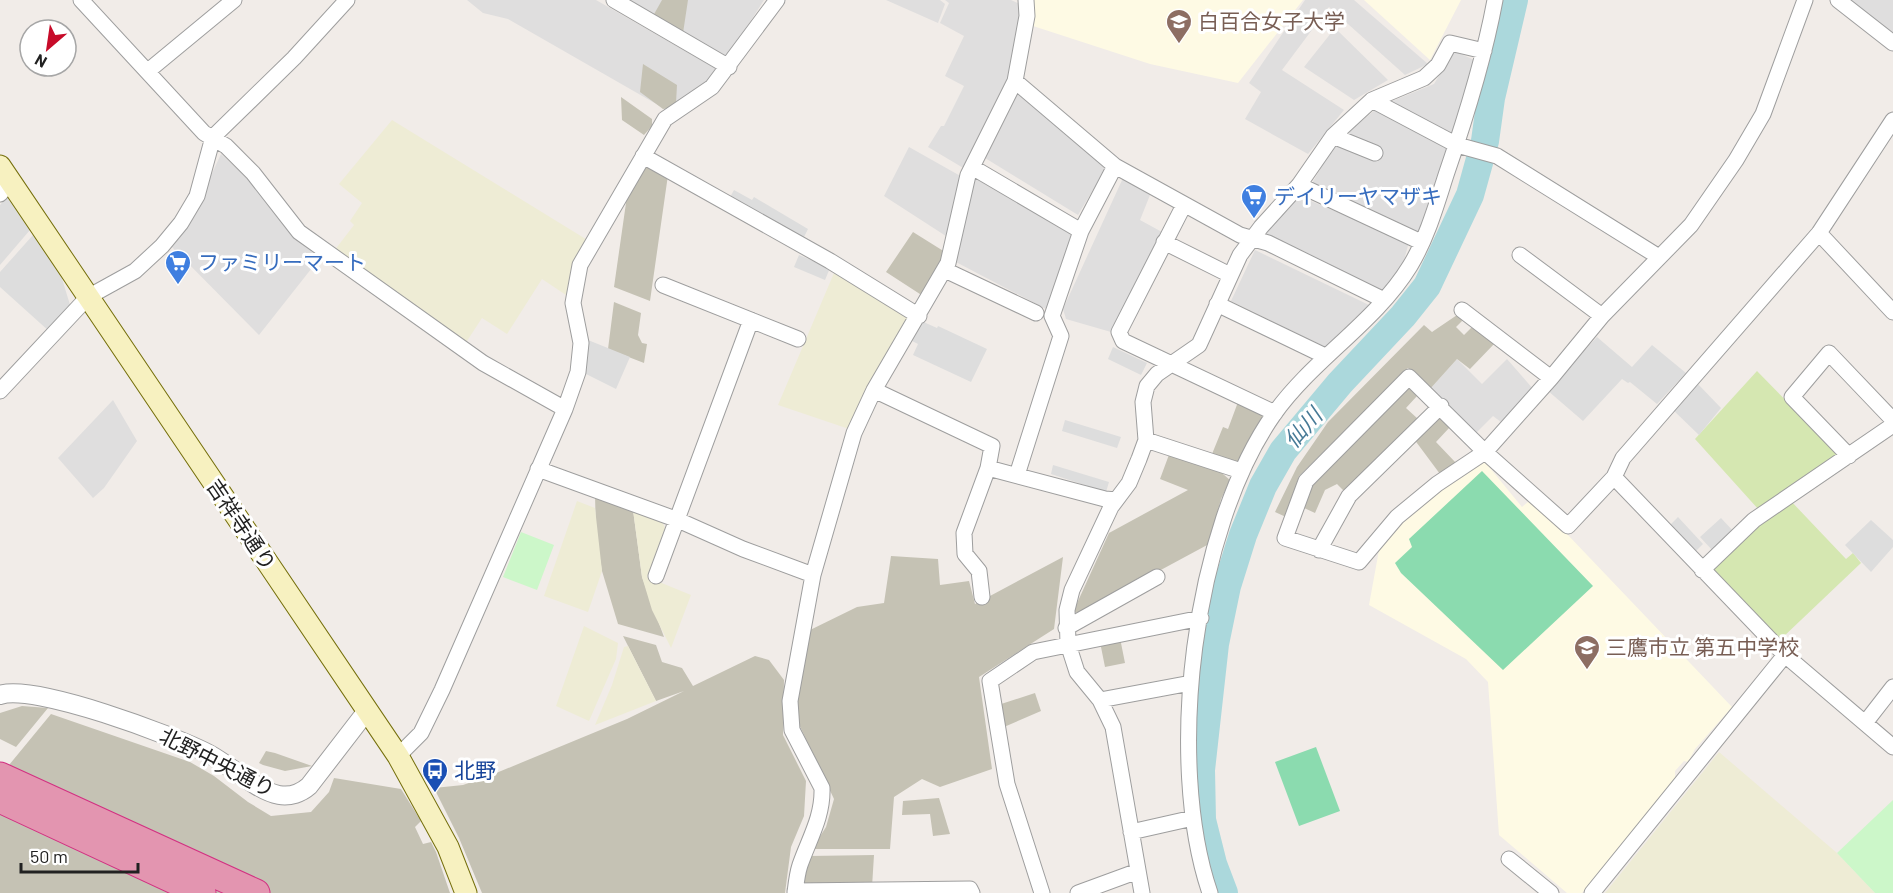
<svg xmlns="http://www.w3.org/2000/svg" width="1893" height="893" font-family="Barlow,'Noto Sans JP',sans-serif">
  <rect width="100%" height="100%" fill="#f1ece8"/>
  <path fill="#dfdede" d="M467,0H596L722,72L672,109H665L508,19L483,13Z
    M624,0H764L727,58Z
    M886,0H940L945,4L938,23Z
    M945,0H1011L1022,5L1011,83L965,169L928,147L941,126H944L964,86L945,76L964,36L940,23L949,3Z
    M1305,0H1354L1428,64L1405,75L1329,7L1282,70L1344,110L1308,154L1245,119L1261,92L1249,83Z
    M1847,0H1893V36Z
    M1335,28L1388,80L1354,100L1304,67Z
    M1454,51L1479,62L1451,135L1390,102L1434,84Z
    M1018,89L1106,168L1078,215L985,158Z
    M1375,110L1448,149L1421,232L1415,233L1311,185L1333,147L1345,144L1378,160L1381,150L1347,133Z
    M909,147L964,178L949,238L884,196Z
    M221,154L259,189L291,230L319,259L259,335L168,243L187,227Z
    M974,176L1074,233L1046,309L954,261Z
    M1123,178L1150,195L1140,220L1162,232L1117,329L1111,332L1066,319L1063,309Z
    M1299,196L1409,242L1403,264L1382,292L1267,236V230Z
    M1255,250L1369,305L1325,347L1231,301Z
    M1457,359L1482,384L1507,359L1534,390L1501,422L1493,416L1476,433L1430,389Z
    M113,400L137,441L104,488L93,498L58,458Z"/>
  <path fill="#fefae4" d="M1031,0H1303L1238,83L1150,64L1030,25Z
    M1364,0H1461L1430,60Z
    M1485,462L1522,507L1529,501L1567,534L1732,707L1695,749L1688,762L1684,761L1675,771V779L1582,893H1567L1499,835L1488,682L1466,659L1369,605L1379,550L1404,522L1441,491Z"/>
  <path fill="#c5c2b4" d="M662,0H688L683,33L653,16Z
    M643,64L677,85L676,103L670,108L663,109L640,92Z
    M621,97L652,119V126L644,135L622,120Z
    M648,163L668,175L650,301L614,287L628,189Z
    M913,232L945,252L923,296L886,272Z
    M614,302L641,313L638,335L642,343L647,344L644,363L608,349Z
    M1460,313L1462,321L1456,327L1464,335L1471,328L1478,329L1495,343L1470,369L1457,359L1430,389L1408,368L1299,476L1286,517L1275,512L1297,467L1328,422L1424,325L1432,332Z
    M1408,386L1417,396L1406,408L1418,419L1346,493L1337,484L1325,490L1315,513L1302,507L1310,482Z
    M1238,402L1262,412L1263,418L1238,461L1232,463L1212,454L1223,427L1228,429Z
    M1440,418L1450,427L1436,442L1456,463L1440,474L1414,439Z
    M1170,452L1216,468L1230,480L1221,499L1209,544L1081,613L1073,612L1109,533L1188,490L1160,479Z
    M595,495L633,510L642,577L664,637L618,624L602,571L596,534Z
    M891,556L938,559L940,585L969,581L975,604L1063,557L1054,629L979,677L992,769L940,787L922,779L894,797L890,849H812L826,827L834,799L797,720L795,703L806,632L857,607L884,603Z
    M623,636L656,645L662,662L682,668L693,686L755,656L769,660L784,680L783,735L806,781L804,816L791,847L785,893H482L459,838L434,788L463,785L489,776L627,719L684,691L656,701Z
    M1120,638L1125,663L1105,667L1100,642Z
    M1035,693L1041,711L1004,727L998,705Z
    M22,706L48,708L16,747L0,739V713Z
    M51,714L190,762L214,776L248,802L271,816L311,812L329,792L334,778L401,789L421,821L415,827L423,844L431,842L436,852L450,893H0V776Z
    M266,751L275,753L312,766L285,771L263,765L259,763Z
    M939,798L950,834L933,836L930,814L902,815L903,801Z
    M874,855L872,887L805,885L802,882L809,856Z"/>
  <path fill="#eeecd5" d="M392,120L589,241L569,280L566,295L542,279L507,334L482,318L465,344L334,251L354,225L350,221L362,203L339,184Z
    M834,273L909,317L849,429L778,405Z
    M577,501L595,508L602,571L588,612L544,596Z
    M633,510L661,519L665,528L647,577L691,595L671,648L652,610L642,577Z
    M584,626L618,643L616,659L589,721L556,706Z
    M628,646L656,701L595,725L612,685L624,647Z
    M1719,752L1837,853L1875,893H1605Z"/>
  <path fill="#d5e7b1" d="M1757,371L1837,453L1836,458L1759,510L1695,439Z
    M1789,499L1846,559L1853,553L1861,563L1781,639L1712,569V564Z"/>
  <path fill="#ccf7c9" d="M521,532L554,545L537,590L503,577Z
    M1893,800V893H1875L1837,853Z"/>
  <path fill="#8bdbaf" d="M1482,471L1593,586L1503,670L1401,573L1395,563L1412,547L1409,539Z
    M1316,747L1340,811L1299,826L1275,762Z"/>
  <path fill="#ddd" d="M734,190L752,200L754,197L808,229L802,241L729,199Z
    M7,196L30,230L0,265V205Z
    M33,235L59,269L71,308L50,332L0,287V272Z
    M799,255L830,268L825,280L794,267Z
    M919,320L937,328L938,326L987,349L971,382L913,355L918,344L908,339Z
    M1597,337L1632,367L1652,345L1686,373L1657,404L1630,382L1628,383L1622,379L1583,421L1547,390Z
    M588,340L630,357L616,389L586,374Z
    M1113,347L1147,363L1141,375L1108,359Z
    M1696,382L1721,408L1699,435L1672,409Z
    M1065,420L1121,437L1117,448L1062,431Z
    M1053,465L1109,482L1106,492L1051,474Z
    M1678,517L1703,544L1695,552L1669,526Z
    M1721,518L1734,532L1713,551L1700,537Z
    M1871,520L1893,540V547L1871,572L1845,545Z"/>
  <g fill="none" stroke-linecap="round" stroke-linejoin="round">
    <path stroke="#abd8dc" stroke-width="28" d="M1224,893L1213,864L1202,820L1201,770L1215,644L1227,586L1243,535L1263,486L1283,451L1340,383L1403,316L1427,286L1470,195L1485,141L1491,98L1514,0"/>
    <defs>
      <path id="minor" d="M81,0L204,133L226,146L253,173L299,232L483,363L565,409
        M614,0L729,67
        M1805,0L1763,114L1736,160L1691,225L1602,316L1551,378L1485,452L1437,484L1397,517L1359,562L1285,538L1306,481L1409,377L1485,452L1568,526L1614,477L1623,458L1819,233L1893,120
        M1838,0L1893,43
        M148,71L234,0
        M1015,81L1115,166L1240,235L1268,243L1384,300
        M1372,100L1457,145L1497,156L1659,257
        M1333,136L1375,153
        M643,156L830,261L919,316
        M972,167L1081,231
        M1299,185L1421,242
        M0,194L10,182
        M1184,205L1119,332L1123,341L1275,413
        M1819,233L1893,312
        M1164,242L1230,275
        M1520,255L1602,316
        M945,270L1036,313
        M663,285L798,339
        M1217,304L1325,356
        M1462,310L1551,378
        M874,390L992,446L988,468L964,533L965,554L979,571L982,597
        M0,391L88,297L135,271L162,246L181,223L197,196L213,137L294,58L347,0
        M1146,440L1241,471
        M1849,456L1792,397L1829,353L1893,420
        M988,468L1105,499L1116,500
        M538,469L678,520L743,549L813,575
        M1017,475L1061,336L1052,316L1081,231L1115,166
        M1614,477L1785,655L1893,747
        M1319,550L1349,496L1441,406
        M1702,570L1754,520L1893,425
        M656,576L751,320
        M1066,628L1157,577
        M1100,700L1191,683
        M1865,723L1893,687
        M398,756L421,733L442,690L565,409L578,372L581,343L573,303L580,265L665,119L712,87L777,0
        M1131,832L1193,818
        M1509,859L1551,893
        M795,891L970,889L972,893
        M795,893C796,884 797,874 800,865C809,839 823,817 822,788L792,730L790,701L813,575L854,433L874,390L948,263L968,175L1015,81L1027,16L1026,0
        M1042,893L1007,784L990,681L1033,652L1201,618
        M1078,893L1138,871
        M1142,893L1113,727L1100,700L1077,672L1068,644L1067,610L1072,590L1111,507L1129,483L1139,459L1146,440L1143,402L1147,386L1157,374L1199,345L1240,255L1261,227L1299,185L1333,136L1372,100L1424,78L1438,65L1450,43L1484,51
        M1210,893C1165,761 1193,529 1274,414C1313,359 1375,323 1410,266C1427,238 1436,206 1446,175C1466,117 1484,60 1495,0
        M1592,893L1785,655"/>
      <path id="tertiary" d="M0,695C33,683 175,736 209,754C230,765 257,791 279,795C290,797 301,793 309,786L366,712"/>
      <path id="secondary" d="M0,166L398,756L448,847L466,893"/>
      <path id="motorway" d="M0,776L256,893
        M0,799L202,893"/>
    </defs>
    <use href="#minor" stroke="#9e9e9e" stroke-width="17"/>
    <use href="#tertiary" stroke="#9e9e9e" stroke-width="20"/>
    <use href="#secondary" stroke="#756f0b" stroke-width="23"/>
    <use href="#motorway" stroke="#d23182" stroke-width="29"/>
    <use href="#minor" stroke="#fff" stroke-width="15"/>
    <use href="#tertiary" stroke="#fff" stroke-width="18"/>
    <use href="#secondary" stroke="#f7f1c0" stroke-width="21"/>
    <use href="#motorway" stroke="#e395b0" stroke-width="27"/>
  </g>
  <defs>
    <symbol id="university-pin" viewBox="-11 -11 22 30"><path d="M0 17L-7.5 6A9.5 9.5 0 1 1 7.5 6Z" fill="#8d6e63" stroke="#fff"/><path d="M0-5L7-2L0 1L-7-2ZM-4 1L0 2.5L4 1V4Q0 6-4 4Z" fill="#fff"/></symbol>
    <symbol id="supermarket-pin" viewBox="-11 -11 22 30"><path d="M0 17L-7.5 6A9.5 9.5 0 1 1 7.5 6Z" fill="#3f7fe0" stroke="#fff"/><path d="M-6-5.5h2.5l.6 2H6L4.5 2H-2.5L-4.4-4H-6ZM-1.5 3.2a1.3 1.3 0 1 0 .1 0ZM3 3.2a1.3 1.3 0 1 0 .1 0Z" fill="#fff"/></symbol>
    <symbol id="school-pin" viewBox="-11 -11 22 30"><path d="M0 17L-7.5 6A9.5 9.5 0 1 1 7.5 6Z" fill="#8d6e63" stroke="#fff"/><path d="M0-5L7-2L0 1L-7-2ZM-4 1L0 2.5L4 1V4Q0 6-4 4Z" fill="#fff"/></symbol>
    <symbol id="bus-pin" viewBox="-11 -11 22 30"><path d="M0 17L-7.5 6A9.5 9.5 0 1 1 7.5 6Z" fill="#1a4fb4" stroke="#fff"/><path d="M-5-6H5V4H4V6H2V4H-2V6H-4V4H-5ZM-3.5-4V0h7V-4ZM-3.5 1.2v1.5H-2V1.2ZM2 1.2v1.5H3.5V1.2Z" fill="#fff"/></symbol>
  </defs>
  <g fill-rule="evenodd">
    <use href="#university-pin" x="1164" y="7" width="30" height="40"/>
    <use href="#supermarket-pin" x="1239" y="182" width="30" height="40"/>
    <use href="#supermarket-pin" x="163" y="248" width="30" height="40"/>
    <use href="#school-pin" x="1572" y="633" width="30" height="40"/>
    <use href="#bus-pin" x="420" y="756" width="30" height="40"/>
  </g>
  <g text-anchor="middle" stroke-width="6" stroke-linejoin="round" paint-order="stroke">
    <g font-size="21" fill="#785e54" stroke="#fff" text-anchor="start">
      <text x="1198" y="29">白百合女子大学</text>
      <text x="1606" y="655">三鷹市立 第五中学校</text>
    </g>
    <g font-size="21" fill="#366cbe" stroke="#fff" text-anchor="start">
      <text x="1274" y="204">デイリーヤマザキ</text>
      <text x="198" y="270">ファミリーマート</text>
    </g>
    <g font-size="21" fill="#212121" stroke="#fff">
      <text transform="translate(241 525) rotate(56)" y="7">吉祥寺通り</text>
      <text transform="translate(217 763) rotate(27)" y="7">北野中央通り</text>
    </g>
    <g font-size="21" fill="#164399" stroke="#fff" text-anchor="start">
      <text x="454" y="778">北野</text>
    </g>
    <g font-size="22" font-style="italic" fill="#477a96" stroke="#fff">
      <text transform="translate(1303 428) rotate(-49)" y="8">仙川</text>
    </g>
  </g>
  <g transform="translate(48 48) rotate(209)"><circle r="28" fill="#ffffff" stroke="#a6a6a6" stroke-width="1.5"/>
  <path d="M0-4.5L10 22L0 15L-10 22Z" fill="#c70b29"/>
  <text y="-9" font-size="16" font-weight="bold" text-anchor="middle" fill="#212121">N</text>
  </g>
  <path d="M21 863v9h117v-9" fill="none" stroke="#212121" stroke-width="3"/>
  <text x="30" y="863" font-size="18" fill="#212121" stroke="#ffffff" stroke-width="4.5" paint-order="stroke">50 m</text>
</svg>
